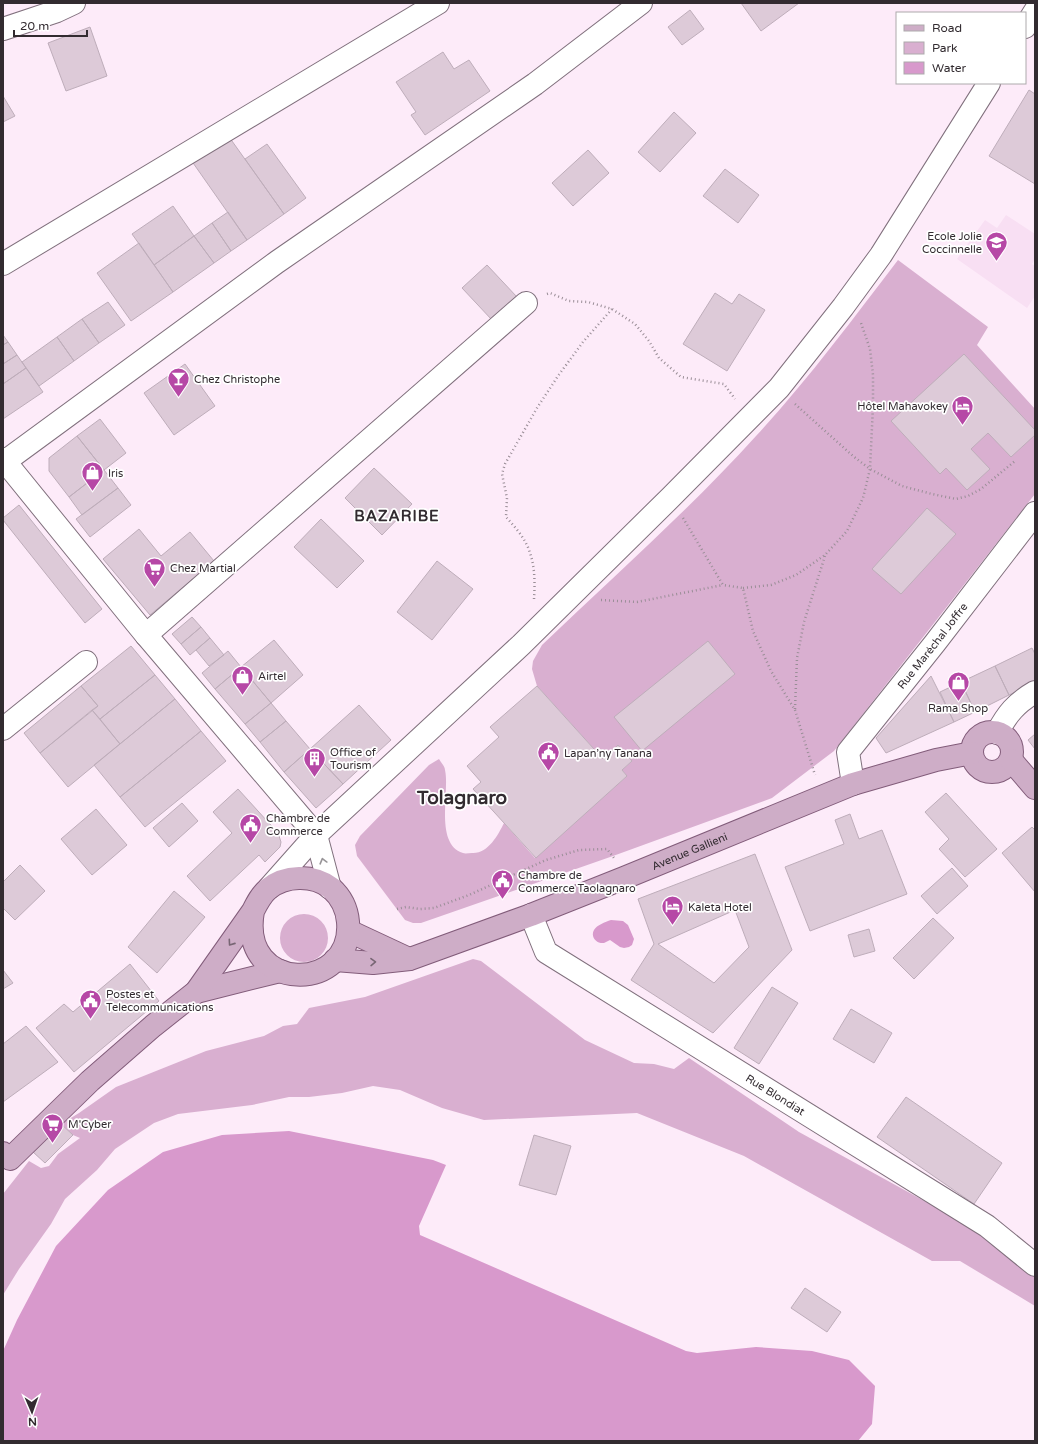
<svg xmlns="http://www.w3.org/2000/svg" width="1038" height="1444" font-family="'Varela Round',sans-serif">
  <rect width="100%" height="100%" fill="#fdebf9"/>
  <path fill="#f8dff3" d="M1006,215L1035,234V259L1032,264L1035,266V296L1027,308L957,259L985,220L997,228Z"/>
  <path fill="#d9afd0" d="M898,260L988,327L977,345L1035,409V494L834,751L772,798L613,856L421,923H413L405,920L357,856L355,845L360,836L429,765L439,759C441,763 445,766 445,770C450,791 434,844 463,853C465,854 469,853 472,853C488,854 498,835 504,823L535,858L627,776L622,770L632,761L618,745L603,759L537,686L532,669L533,661L542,645C614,576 689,510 756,436C807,381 852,320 898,260Z
    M280 938a24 24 0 1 1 48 0a24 24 0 1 1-48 0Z
    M473,959L481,961L585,1040L634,1063L654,1064L674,1069L689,1058L799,1132L968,1225L1007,1252L1035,1277V1306L960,1261H932L744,1156L637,1113L484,1120L442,1108L400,1090L373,1086L342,1093L309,1097H289L252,1105L178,1114L154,1123L115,1149L97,1170L65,1199L51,1224L19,1269L3,1295V1194L29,1161L41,1168L49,1166L58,1154L80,1138L73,1135L61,1124L79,1113L116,1087L206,1051L264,1036L283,1026L297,1024L309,1008L365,997Z"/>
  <path fill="#d899cc" d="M611,920L623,921L628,925L634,939L632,945L629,947L624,948L620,947L610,940C608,941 606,942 604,943C597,944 590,937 594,930C597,925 605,922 611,920Z
    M289,1131L433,1160L446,1165L419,1226L420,1235L686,1351L697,1353L756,1347L812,1351L849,1360L875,1386L872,1424L858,1441H3V1351L17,1320L56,1246L108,1190L163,1152L222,1135Z"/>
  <path fill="#ddcad8" stroke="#beadba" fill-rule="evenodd" d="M741,3H799L761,31Z
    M690,10L704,29L682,45L668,27Z
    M90,27L107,76L66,91L48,43Z
    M443,52L454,69L469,60L490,91L425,135L411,115L416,112L396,82Z
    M1029,90L1035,94V184L989,156Z
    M3,96L15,116L3,122Z
    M674,112L696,133L660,172L638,152Z
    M227,134L284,214L247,240L191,160Z
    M267,144L306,198L284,214L245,159Z
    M588,150L609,173L573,206L552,183Z
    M725,169L759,195L738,223L703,196Z
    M173,206L194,236L154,265L132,234Z
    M228,212L247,240L231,251L212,223Z
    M212,223L231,251L214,263L194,236Z
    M194,236L214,263L173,292L154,265Z
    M139,243L173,292L131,321L97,273Z
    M487,265L517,297L492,320L462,288Z
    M715,293L732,304L739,294L765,310L727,371L683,344Z
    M108,302L125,325L99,343L82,319Z
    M82,319L99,343L74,361L57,337Z
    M3,335L8,342L3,345Z
    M57,337L74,361L39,386L22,362Z
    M8,342L17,355L3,364V345Z
    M964,354L1035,430V435L1011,457L988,433L971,449L990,469L967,490L946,468L940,474L891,421Z
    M17,355L26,368L3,384V364Z
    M185,364L215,406L174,435L144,393Z
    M26,368L43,392L3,419V384Z
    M100,419L126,453L104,470L77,436Z
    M77,436L104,470L69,497L49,471V458Z
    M374,468L412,504L382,535L345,498Z
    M104,470L118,488L82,515L69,497Z
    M118,488L131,505L90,537L76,519Z
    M19,505L102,609L85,623L3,520V518Z
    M927,508L956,534L901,594L872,569Z
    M321,519L364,561L337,588L294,547Z
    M139,529L161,556L190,532L214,561L150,615L103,559Z
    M437,561L473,589L432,640L397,612Z
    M192,617L201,627L181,644L172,634Z
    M201,627L210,638L190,655L181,644Z
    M210,638L224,655L209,666L196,650Z
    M274,640L303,675L271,703L241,667Z
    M708,641L735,674L642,751L614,717Z
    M131,646L155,675L100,719L92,710L98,706L81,686Z
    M1032,648L1035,654V683L1009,695L995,666Z
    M228,651L241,667L215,689L202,673Z
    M995,666L1009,695L975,712L961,682Z
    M241,667L271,703L245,724L215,689Z
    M155,675L175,699L120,744L100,719Z
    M931,676L954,722L886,753L876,738Z
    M961,682L975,712L954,722L940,692Z
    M81,686L98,706L40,753L24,733Z
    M537,686L603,759L618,745L632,761L622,770L627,776L536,858L473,789L481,782L467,766L499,737L490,727Z
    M175,699L201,731L120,797L94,765Z
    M271,703L286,721L260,742L245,724Z
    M359,705L391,740L343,784L310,749Z
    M92,710L120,744L68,787L40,753Z
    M286,721L310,749L284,772L260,742Z
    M201,731L226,761L145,827L120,797Z
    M1035,734V749L1028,740Z
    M310,749L343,784L316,808L284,772Z
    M238,789L278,833L281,842L280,847L265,862L259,855L210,901L187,876L232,833L213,812Z
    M946,793L997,849L965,877L939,849L949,839L925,812Z
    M182,803L198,821L169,847L153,828Z
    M96,809L127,845L92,875L61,839Z
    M850,814L859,839L882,830L907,894L810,931L785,867L844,844L835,820Z
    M1032,827L1035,830V892L1002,853Z
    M755,854L792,950L713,1033L631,980L654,944L638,899ZM735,910L749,947L714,983L658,944Z
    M20,865L45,891L15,920L3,908V882Z
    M952,868L968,886L937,914L921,896Z
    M174,891L205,917L157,973L128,947Z
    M933,918L954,938L914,979L893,958Z
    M869,929L875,951L854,957L848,935Z
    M130,964L159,1001L74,1072L36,1028L64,1004L73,1012Z
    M3,970L13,983L3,989Z
    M772,987L798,1003L759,1064L734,1048Z
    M851,1009L892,1033L874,1063L833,1039Z
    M26,1026L58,1062L3,1102V1044Z
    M906,1097L1002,1163L974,1204L877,1137Z
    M61,1124L73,1135L45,1163L33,1152Z
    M534,1135L571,1146L556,1195L519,1185Z
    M805,1288L841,1312L827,1332L791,1308Z"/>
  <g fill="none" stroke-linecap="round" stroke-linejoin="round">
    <defs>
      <g id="minor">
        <path d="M1025,27L1035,11"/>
        <path d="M3,29L57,11L74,3"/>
        <path d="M3,264L438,3"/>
        <path d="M3,459L146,635L316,835L330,888"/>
        <path d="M3,463L277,262L535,84L641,3"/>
        <path d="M146,635L526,303"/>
        <path d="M3,729L86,662"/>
        <path d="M997,733C1007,714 1016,703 1035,692"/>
        <path id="s1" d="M853,784L848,752L935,643L1035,513"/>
        <path d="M269,888L316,835L521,645L671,497L779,388L843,307L881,255L989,83"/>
        <path id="s2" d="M531,915L546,952L987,1226L1035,1265"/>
      </g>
      <g id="major">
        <circle cx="992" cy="752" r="20"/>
        <path d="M1011,760L1035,788"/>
        <path d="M349,931L409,959"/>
        <path id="s3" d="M335,960L373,963L410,959L531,915L624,878L853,784L936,760L972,753"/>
        <path d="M196,992L280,971"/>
        <path d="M3,1153L10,1159L90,1081L153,1026L196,992L253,911C257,903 261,895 268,889C285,875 313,874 331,888C341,897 347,909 348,922C354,993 238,995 253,911"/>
      </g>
    </defs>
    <use href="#minor" stroke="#80707d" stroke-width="24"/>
    <use href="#major" stroke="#825c7a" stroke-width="24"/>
    <path stroke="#9a8e97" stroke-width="2.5" stroke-dasharray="1 3" stroke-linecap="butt" d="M547,294L550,293L569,301L588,302L612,309L635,324L649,341L659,358L681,377L724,384L735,399
      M795,404L853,456L870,469L902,486L932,494L956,499L968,496L981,489L1015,461
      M683,518L723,585L743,588L753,631L771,671L795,710L815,775
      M743,588L771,585L796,575L825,555L847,531L863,498L870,469L873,406V375L870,349L861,323
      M534,599C535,584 535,567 530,553C526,539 515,527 506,517L507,498L502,474L505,464L537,408L558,376L583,342L612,309
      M601,600L637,602L723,585
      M795,709L797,658L804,622L825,556
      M397,909L406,907L420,909L434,908L469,895L546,860L579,850L607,849L614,858"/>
    <use href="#minor" stroke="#fff" stroke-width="22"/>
    <use href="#major" stroke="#ceadc7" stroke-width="22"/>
  </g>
  <defs><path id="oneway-chevron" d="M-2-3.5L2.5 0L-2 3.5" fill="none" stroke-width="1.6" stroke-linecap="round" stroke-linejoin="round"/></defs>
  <use stroke="#989598" href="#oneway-chevron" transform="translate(323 861) rotate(-105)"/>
  <g stroke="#786674">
    <use href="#oneway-chevron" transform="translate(231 943) rotate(125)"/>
    <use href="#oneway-chevron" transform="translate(373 962) rotate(-1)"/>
  </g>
  <defs>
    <symbol id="school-pin" viewBox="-11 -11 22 30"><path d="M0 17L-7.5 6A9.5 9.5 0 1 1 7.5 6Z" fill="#b648a6" stroke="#fff"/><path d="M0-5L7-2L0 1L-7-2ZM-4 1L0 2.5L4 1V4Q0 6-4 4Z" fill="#fff"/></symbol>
    <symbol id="bar-pin" viewBox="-11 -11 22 30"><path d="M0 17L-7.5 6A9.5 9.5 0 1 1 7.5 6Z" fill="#b648a6" stroke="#fff"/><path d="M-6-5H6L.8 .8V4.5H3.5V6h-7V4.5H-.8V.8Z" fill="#fff"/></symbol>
    <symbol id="hotel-pin" viewBox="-11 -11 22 30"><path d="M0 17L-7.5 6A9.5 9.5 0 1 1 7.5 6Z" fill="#b648a6" stroke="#fff"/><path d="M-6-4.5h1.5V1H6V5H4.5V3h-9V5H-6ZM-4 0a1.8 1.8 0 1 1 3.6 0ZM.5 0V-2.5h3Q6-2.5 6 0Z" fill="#fff"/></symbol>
    <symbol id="shop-pin" viewBox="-11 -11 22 30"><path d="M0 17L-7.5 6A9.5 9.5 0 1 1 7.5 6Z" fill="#b648a6" stroke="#fff"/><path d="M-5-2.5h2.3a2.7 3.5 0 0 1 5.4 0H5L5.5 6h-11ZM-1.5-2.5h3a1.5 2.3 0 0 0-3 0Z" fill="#fff"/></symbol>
    <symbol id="supermarket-pin" viewBox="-11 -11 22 30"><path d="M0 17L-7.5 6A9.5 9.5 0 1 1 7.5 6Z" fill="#b648a6" stroke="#fff"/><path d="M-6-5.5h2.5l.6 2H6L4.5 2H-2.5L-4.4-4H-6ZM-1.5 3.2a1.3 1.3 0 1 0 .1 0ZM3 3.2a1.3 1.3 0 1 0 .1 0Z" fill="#fff"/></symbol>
    <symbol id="civic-pin" viewBox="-11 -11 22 30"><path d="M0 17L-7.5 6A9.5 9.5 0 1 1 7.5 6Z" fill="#b648a6" stroke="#fff"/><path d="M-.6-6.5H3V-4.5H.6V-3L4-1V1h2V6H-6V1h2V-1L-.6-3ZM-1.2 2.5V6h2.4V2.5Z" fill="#fff"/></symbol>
    <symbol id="building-pin" viewBox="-11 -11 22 30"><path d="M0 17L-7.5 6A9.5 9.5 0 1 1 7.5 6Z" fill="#b648a6" stroke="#fff"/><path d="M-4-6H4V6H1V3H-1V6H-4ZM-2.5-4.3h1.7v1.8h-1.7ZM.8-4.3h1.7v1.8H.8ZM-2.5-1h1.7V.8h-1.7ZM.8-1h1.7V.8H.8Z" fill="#fff"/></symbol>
  </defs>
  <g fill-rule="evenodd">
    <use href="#school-pin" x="984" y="230" width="25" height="34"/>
    <use href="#bar-pin" x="166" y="366" width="25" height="34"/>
    <use href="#hotel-pin" x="950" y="394" width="25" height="34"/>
    <use href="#shop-pin" x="80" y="460" width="25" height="34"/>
    <use href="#supermarket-pin" x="142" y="556" width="25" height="34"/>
    <use href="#shop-pin" x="230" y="664" width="25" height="34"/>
    <use href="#shop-pin" x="946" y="670" width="25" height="34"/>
    <use href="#civic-pin" x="536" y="740" width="25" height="34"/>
    <use href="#building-pin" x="302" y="746" width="25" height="34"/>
    <use href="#civic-pin" x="238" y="812" width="25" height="34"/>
    <use href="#civic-pin" x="490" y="868" width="25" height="34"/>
    <use href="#hotel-pin" x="660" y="894" width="25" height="34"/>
    <use href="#civic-pin" x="78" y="988" width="25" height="34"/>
    <use href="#supermarket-pin" x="40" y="1112" width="25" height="34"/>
  </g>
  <g text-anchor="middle" stroke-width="3.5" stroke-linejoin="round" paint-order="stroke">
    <g font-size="11" fill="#322b30" stroke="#fff" text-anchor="start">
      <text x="982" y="240" text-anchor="end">Ecole Jolie<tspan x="982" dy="13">Coccinnelle</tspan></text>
      <text x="194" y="383">Chez Christophe</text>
      <text x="948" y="410" text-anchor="end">Hôtel Mahavokey</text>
      <text x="108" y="477">Iris</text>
      <text x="170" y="572">Chez Martial</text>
      <text x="258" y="680">Airtel</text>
      <text x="958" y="712" text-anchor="middle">Rama Shop</text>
      <text x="330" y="756">Office of<tspan x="330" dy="13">Tourism</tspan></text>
      <text x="564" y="757">Lapan’ny Tanana</text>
      <text x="266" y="822">Chambre de<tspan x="266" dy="13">Commerce</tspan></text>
      <text x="518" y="879">Chambre de<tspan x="518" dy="13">Commerce Taolagnaro</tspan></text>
      <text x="688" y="911">Kaleta Hotel</text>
      <text x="106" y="998">Postes et<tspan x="106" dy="13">Telecommunications</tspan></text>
      <text x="68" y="1128">M'Cyber</text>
    </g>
    <g font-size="11" fill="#322b30" stroke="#fff">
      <text dy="4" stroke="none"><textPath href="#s1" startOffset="168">Rue Maréchal Joffre</textPath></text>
      <text dy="4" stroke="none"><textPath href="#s3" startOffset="375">Avenue Gallieni</textPath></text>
      <text dy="4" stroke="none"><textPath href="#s2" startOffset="310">Rue Blondiat</textPath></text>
    </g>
    <g font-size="15" font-weight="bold" letter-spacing="1" fill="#322b30" stroke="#fff">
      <text x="397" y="521">BAZARIBE</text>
    </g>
    <g font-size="19" font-weight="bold" fill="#322b30" stroke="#fff">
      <text x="462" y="804">Tolagnaro</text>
    </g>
  </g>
  <rect width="1038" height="1444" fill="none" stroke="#322b30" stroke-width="8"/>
  <rect x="896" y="12" width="130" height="72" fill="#ffffff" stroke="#adaaac"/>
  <rect x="904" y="25" width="20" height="6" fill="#ceadc7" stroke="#adaaac"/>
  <text x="932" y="32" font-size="12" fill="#322b30">Road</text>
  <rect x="904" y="42" width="20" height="12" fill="#d9afd0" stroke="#adaaac"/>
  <text x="932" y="52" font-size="12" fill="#322b30">Park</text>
  <rect x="904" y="62" width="20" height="12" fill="#d899cc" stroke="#adaaac"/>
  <text x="932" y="72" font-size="12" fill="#322b30">Water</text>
  <g transform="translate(32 1412) rotate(178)" stroke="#ffffff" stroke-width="3" paint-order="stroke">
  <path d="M0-3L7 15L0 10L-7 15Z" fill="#322b30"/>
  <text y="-6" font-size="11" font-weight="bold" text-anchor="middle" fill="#322b30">N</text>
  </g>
  <path d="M14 30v6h73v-6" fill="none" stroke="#322b30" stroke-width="2"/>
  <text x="20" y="30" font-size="12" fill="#322b30" stroke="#ffffff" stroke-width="3" paint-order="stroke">20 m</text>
</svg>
